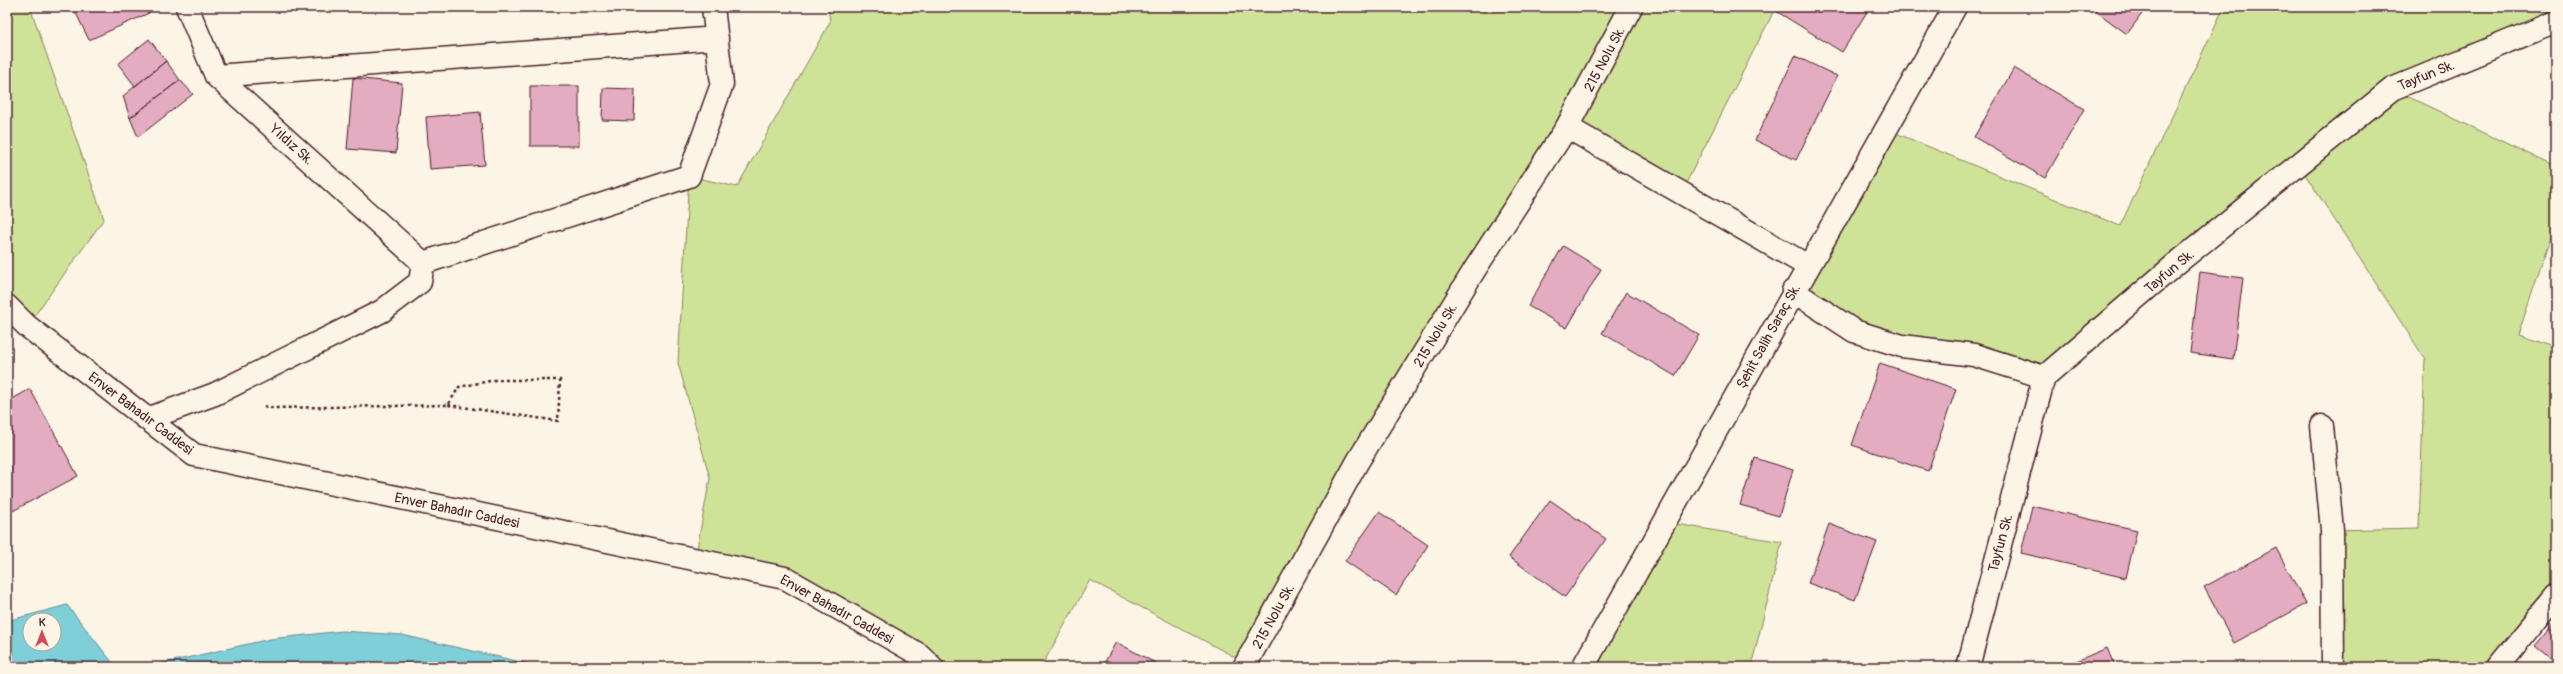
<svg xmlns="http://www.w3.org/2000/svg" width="2563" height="674" font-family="Pangolin,sans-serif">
  <rect width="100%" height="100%" fill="#fcf5e5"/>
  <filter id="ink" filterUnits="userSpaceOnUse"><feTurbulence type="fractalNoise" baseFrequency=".025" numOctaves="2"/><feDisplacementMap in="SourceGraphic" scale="8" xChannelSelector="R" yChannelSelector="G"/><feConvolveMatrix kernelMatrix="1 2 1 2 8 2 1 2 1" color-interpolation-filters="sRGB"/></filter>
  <g filter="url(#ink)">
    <path fill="#cfe398" stroke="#8c8162" d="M7,7H30L104,219L27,326L7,306Z
      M828,7H1776L1681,193L1568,127L1246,663L1090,580L1041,667H932L785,578L695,559L710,478L678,363L689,176L737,187L830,22Z
      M2224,7H2556V22L2392,89L2556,167V221L2518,335L2556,348V596L2498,667H2333L2332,530L2419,528L2425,359L2299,165L2044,377L1902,346L1793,291L1886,129L2120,226Z
      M1664,522L1782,542L1751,667H1583Z"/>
    <path fill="#7fcfd8" stroke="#6a8993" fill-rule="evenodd" d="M67,605L116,667H7V621ZM30,620H54V644H30Z
      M342,631L402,635L543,667H147L270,639Z"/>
    <path fill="#e3acc1" stroke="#4a1f2b" d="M78,7H146L149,13L89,40L74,9Z
      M1778,7H1870L1842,52L1776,11Z
      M2090,7H2147L2127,34Z
      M149,39L166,61L135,86L118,64Z
      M1795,56L1837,76L1796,160L1755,140Z
      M166,61L180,80L130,118L123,96Z
      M2014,68L2084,109L2045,178L1974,137Z
      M353,78L402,83L396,153L347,149Z
      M180,80L193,94L138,137L130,118Z
      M530,86H579V146H530Z
      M603,88L635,89L634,121L602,120Z
      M480,112L485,165L430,169L426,117Z
      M1563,246L1601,269L1567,328L1528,306Z
      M2200,272L2243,278L2233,359L2190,353Z
      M1626,292L1699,335L1675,376L1602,333Z
      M1880,363L1956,389L1928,471L1852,445Z
      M30,389L78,476L7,514V402Z
      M1755,458L1793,470L1779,516L1740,505Z
      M1550,500L1606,539L1565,597L1509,557Z
      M2032,506L2137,530L2126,578L2021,553Z
      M1379,512L1428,545L1396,595L1345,561Z
      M1829,524L1877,542L1855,600L1808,583Z
      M2276,548L2306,604L2234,643L2204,587Z
      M2556,621V663L2535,646Z
      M1116,642L1163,667H1102Z
      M2107,648L2115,667H2062Z"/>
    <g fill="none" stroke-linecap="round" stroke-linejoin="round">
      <defs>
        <path id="minor" d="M187,7L216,76L423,263
          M216,76L717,38
          M1567,127L1808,266
          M423,263L689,176L722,84L713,7
          M1793,291L1854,331L1902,346L1974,355L2044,377
          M147,419L215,394L382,311L420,282L423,263
          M2322,426L2332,530L2333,667
          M1244,667L1358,461L1475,269L1567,127L1631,7
          M1583,667L1955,7
          M1968,667L2044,377L2177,263L2392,89L2556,22
          M2498,667L2556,596"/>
        <path id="major" d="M7,306L27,326L194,455L785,578L920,655L932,667"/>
      </defs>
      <use href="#minor" stroke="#4a1f2b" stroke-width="25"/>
      <use href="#major" stroke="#4a1f2b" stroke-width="25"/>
      <path stroke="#4a1f2b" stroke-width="2.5" stroke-dasharray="3 3" stroke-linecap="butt" d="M264,406L272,408L448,405L459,387L495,380H560L558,421L448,405"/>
      <use href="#minor" stroke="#fcf5e5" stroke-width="22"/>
      <use href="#major" stroke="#fcf5e5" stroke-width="22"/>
    </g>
  </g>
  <g text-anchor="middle" stroke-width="3" stroke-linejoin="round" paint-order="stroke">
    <g font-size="14" fill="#4a1f2b" stroke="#fcf5e5">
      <text transform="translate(1604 59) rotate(-62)" y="5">215 Nolu Sk.</text>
      <text transform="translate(2426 75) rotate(-22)" y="5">Tayfun Sk.</text>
      <text transform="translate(292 144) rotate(42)" y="5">Yıldız Sk.</text>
      <text transform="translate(2169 271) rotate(-40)" y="5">Tayfun Sk.</text>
      <text transform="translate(1435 335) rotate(-59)" y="5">215 Nolu Sk.</text>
      <text transform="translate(1768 336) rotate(-61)" y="5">Şehit Salih Saraç Sk.</text>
      <text transform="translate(141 413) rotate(37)" y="5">Enver Bahadır Caddesi</text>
      <text transform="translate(457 510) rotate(12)" y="5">Enver Bahadır Caddesi</text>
      <text transform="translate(2000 543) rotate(-75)" y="5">Tayfun Sk.</text>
      <text transform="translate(837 609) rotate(29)" y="5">Enver Bahadır Caddesi</text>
      <text transform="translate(1273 616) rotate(-61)" y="5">215 Nolu Sk.</text>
    </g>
  </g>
  <rect width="2563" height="674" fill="none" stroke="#fcf5e5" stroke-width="24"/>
  <rect x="12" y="12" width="2539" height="650" fill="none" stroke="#4a1f2b" stroke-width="1.5" filter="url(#ink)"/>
  <g transform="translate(42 632)"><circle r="19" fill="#fcf5e5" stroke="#b59f9b"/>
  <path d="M0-3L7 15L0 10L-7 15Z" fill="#d1495b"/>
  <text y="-6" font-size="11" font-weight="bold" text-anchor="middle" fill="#4a1f2b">K</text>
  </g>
</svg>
